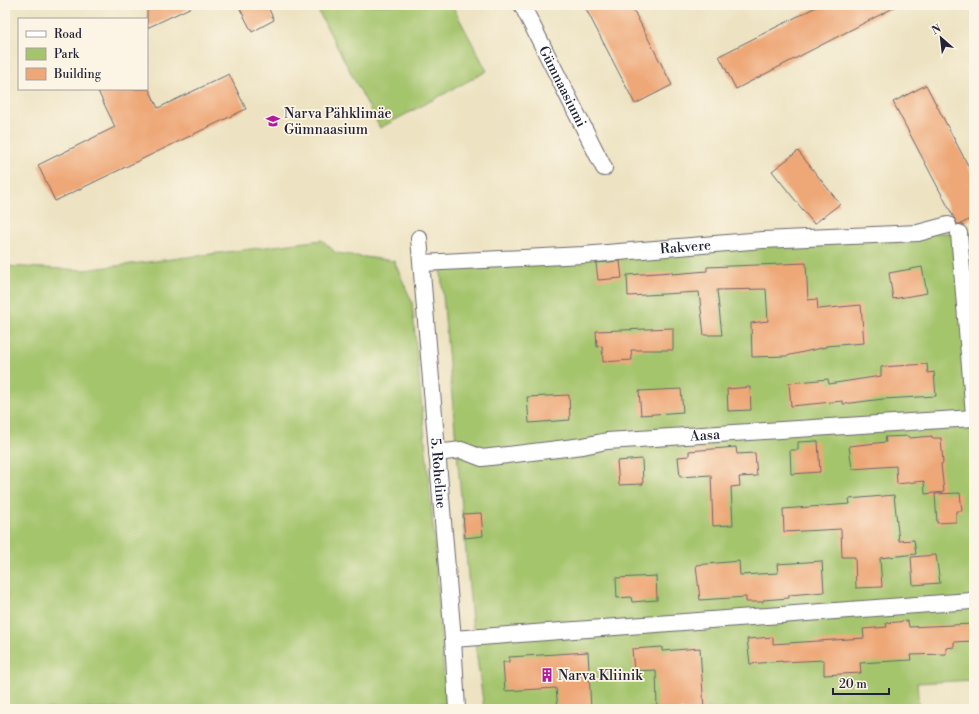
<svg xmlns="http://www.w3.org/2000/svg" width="979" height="714" font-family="'Libre Bodoni',serif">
  <rect width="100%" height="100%" fill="#fcf5e5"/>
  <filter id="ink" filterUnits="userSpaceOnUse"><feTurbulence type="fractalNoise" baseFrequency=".025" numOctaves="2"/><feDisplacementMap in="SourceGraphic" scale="8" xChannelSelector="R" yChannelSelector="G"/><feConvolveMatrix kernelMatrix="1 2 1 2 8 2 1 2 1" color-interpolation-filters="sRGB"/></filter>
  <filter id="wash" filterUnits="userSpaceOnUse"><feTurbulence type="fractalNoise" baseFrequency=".012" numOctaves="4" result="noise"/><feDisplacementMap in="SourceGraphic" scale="16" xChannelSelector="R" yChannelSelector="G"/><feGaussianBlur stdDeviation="0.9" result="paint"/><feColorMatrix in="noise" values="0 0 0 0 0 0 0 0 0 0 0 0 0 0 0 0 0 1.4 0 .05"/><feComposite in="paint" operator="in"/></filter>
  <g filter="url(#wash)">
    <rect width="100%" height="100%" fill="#ede3c3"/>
    <path fill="#a5c56d" stroke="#647454" d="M315,5H452L487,71L380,128Z
      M918,233H974V680L917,683L919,708L915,709H484L472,621L440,262Z
      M322,240L336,253L394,261L412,302L435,546L446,704L341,709H5V266L84,270Z"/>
    <g id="blocks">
      <path fill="#eea777" d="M147,5H196L147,28Z
        M238,5H267L274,20L252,32Z
        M584,5H631L672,85L635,104Z
        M820,5H899L736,89L719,56Z
        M229,74L246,109L55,201L38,165L115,127L97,89H149L158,108Z
        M926,85L974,177V217L961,224H957L954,218L893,102Z
        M798,151L840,204L814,224L772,171Z
        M620,261L622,278L598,280L596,263Z
        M806,263L808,300L817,299L818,309L861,305L864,343L826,346V347L786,356L752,357L751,323L768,321L766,289L717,290L722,335H704L699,292L628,296L627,275L672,272V274L707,271V267Z
        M922,267L927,293L893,299L889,273Z
        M673,328V350H631L632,360L603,362L602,346L597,347L596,331Z
        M927,364L928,373L934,372L936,396L883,399L843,404V401L791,406L789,383L828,379L829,384L881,376V367Z
        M750,387L751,410L728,411L727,389Z
        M681,389L683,412L641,415L639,391Z
        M569,395L570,420L529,423L527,397Z
        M909,436V438L932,436V438H941L943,463L941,464L944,492L925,494L924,481L897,484L896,466L852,469L849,446L886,442L885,437Z
        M818,441L820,472L791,474L790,450H798V442Z
        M736,447L737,454L755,453L757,476L739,477L740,486L731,487L733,525L713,526L711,475L680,477L678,457L689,456V451Z
        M642,459L643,484L619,485L617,461Z
        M960,493L962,511H956V522L937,523L935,494Z
        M894,495L899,541L914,540L916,554L880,558L882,587L856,588L855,557H842L841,529L784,532L783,509L850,504L849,499Z
        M481,513L483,536L465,538L463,514Z
        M936,555L940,583L913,585L911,557Z
        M739,561L740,575L778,573L777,564L822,561L824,592L789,595V598L763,600V602H746V597L700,600L696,565Z
        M656,576L657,600L632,602L631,597L617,598L616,578Z
        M908,621L909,627L974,624V641L954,642V647L946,648V654L910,655L911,660L860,663L861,673L824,675V660L782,662V661L750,664L747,639L773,637V644L864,638L863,629L887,627L886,623Z
        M662,647V651L700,648L704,709H657L656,670L634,671L632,649Z
        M588,652L591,709H558L556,688L505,691L503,662H509V657Z"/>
    </g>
  </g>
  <g filter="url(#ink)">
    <use href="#blocks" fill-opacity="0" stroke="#69666b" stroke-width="1"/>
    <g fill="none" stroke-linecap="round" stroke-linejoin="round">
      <defs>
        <g id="minor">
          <path id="s1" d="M522,5L604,168"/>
          <path d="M959,233L974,415"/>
          <path id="s2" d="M419,238L453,639L457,709"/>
          <path id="s3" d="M422,263L583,255L763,240L918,233L948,225"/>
          <path id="s4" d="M437,453L461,450L482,458L583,446L607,441L974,418"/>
          <path d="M453,639L971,601L974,599"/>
        </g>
      </defs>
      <use href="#minor" stroke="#69666b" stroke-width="18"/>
      <use href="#minor" stroke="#fff" stroke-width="16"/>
    </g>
  </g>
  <defs>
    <symbol id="school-bare" viewBox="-9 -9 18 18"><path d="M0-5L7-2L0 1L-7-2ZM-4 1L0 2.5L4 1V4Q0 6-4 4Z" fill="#b5179e" stroke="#fcf5e5" stroke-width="2.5" paint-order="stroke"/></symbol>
    <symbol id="building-bare" viewBox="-9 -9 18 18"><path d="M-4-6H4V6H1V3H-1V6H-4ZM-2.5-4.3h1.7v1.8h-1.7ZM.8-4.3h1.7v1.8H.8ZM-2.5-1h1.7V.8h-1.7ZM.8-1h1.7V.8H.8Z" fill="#b5179e" stroke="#fcf5e5" stroke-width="2.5" paint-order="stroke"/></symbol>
  </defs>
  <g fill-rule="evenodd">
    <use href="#school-bare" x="263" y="111" width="20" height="20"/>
    <use href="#building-bare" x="537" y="665" width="20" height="20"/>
  </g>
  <g text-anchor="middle" stroke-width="3.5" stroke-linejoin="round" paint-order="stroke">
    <g font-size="14" fill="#22223b" stroke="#fcf5e5">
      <text dy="5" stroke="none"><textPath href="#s1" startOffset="91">Gümnaasiumi</textPath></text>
      <text dy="5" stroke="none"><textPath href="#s3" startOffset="264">Rakvere</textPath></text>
      <text dy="5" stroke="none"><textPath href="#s4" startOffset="271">Aasa</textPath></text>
      <text dy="5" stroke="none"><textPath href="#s2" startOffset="236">5. Roheline</textPath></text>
    </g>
    <g font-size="14" fill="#22223b" stroke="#fcf5e5" text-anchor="start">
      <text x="284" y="118">Narva Pähklimäe<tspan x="284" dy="16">Gümnaasium</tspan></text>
      <text x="558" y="680">Narva Kliinik</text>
    </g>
  </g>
  <rect width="979" height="714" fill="none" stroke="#fcf5e5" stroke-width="20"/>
  <rect x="18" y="18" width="130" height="72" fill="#fcf5e5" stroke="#a5a1a1"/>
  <rect x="26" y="31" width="20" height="6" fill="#ffffff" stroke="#a5a1a1"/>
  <text x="54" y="38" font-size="12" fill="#22223b">Road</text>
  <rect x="26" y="48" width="20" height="12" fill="#a5c56d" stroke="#a5a1a1"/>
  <text x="54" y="58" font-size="12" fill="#22223b">Park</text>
  <rect x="26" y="68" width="20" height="12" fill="#eea777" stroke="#a5a1a1"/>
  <text x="54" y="78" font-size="12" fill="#22223b">Building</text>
  <g transform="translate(941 38) rotate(332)" stroke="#fcf5e5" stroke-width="3" paint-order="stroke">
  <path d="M0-3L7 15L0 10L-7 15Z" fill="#22223b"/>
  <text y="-6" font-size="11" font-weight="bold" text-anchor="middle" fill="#22223b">N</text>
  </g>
  <path d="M833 688v6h56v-6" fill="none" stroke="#22223b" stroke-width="2"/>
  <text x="839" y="688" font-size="12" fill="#22223b" stroke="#fcf5e5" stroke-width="3" paint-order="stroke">20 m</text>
</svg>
